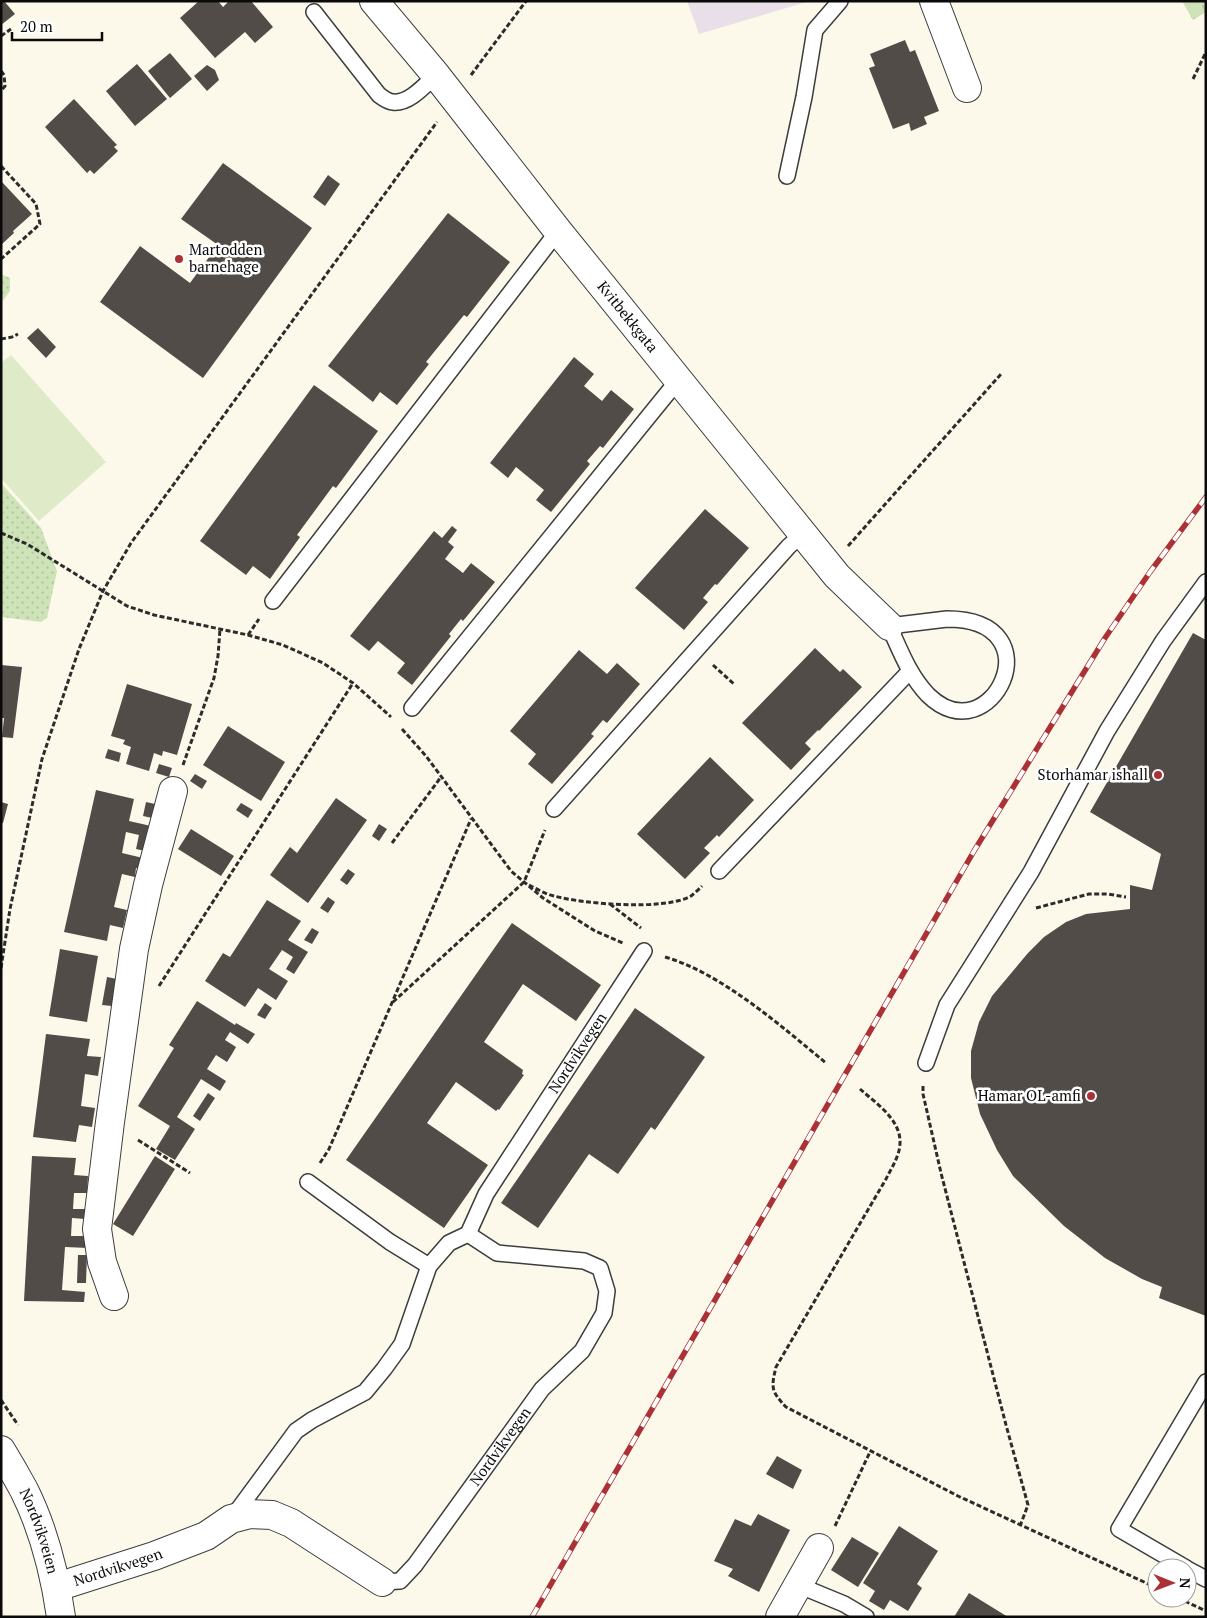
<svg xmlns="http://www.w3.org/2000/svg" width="1207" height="1618" font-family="'PT Serif',serif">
  <defs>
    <pattern id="grass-dots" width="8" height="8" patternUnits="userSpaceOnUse" patternTransform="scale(1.25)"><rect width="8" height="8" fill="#cee3b8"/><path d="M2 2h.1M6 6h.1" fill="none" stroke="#b0c19d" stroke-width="1.8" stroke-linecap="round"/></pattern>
    <pattern id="park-tufts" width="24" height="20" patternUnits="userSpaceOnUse" patternTransform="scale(1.25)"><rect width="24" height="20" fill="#cee3b8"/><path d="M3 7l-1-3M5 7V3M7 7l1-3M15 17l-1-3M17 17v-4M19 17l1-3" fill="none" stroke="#b0c19d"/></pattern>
  </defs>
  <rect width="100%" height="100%" fill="#fdf9ea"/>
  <path fill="#e8dfe9" d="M687,1H810L699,34Z"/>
  <path fill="url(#grass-dots)" d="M3,275L10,278V291L1,303V276Z
    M1,483L41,528L57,571L47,618L41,622L1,617Z"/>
  <path fill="url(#park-tufts)" d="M1182,1H1206V12L1193,20Z"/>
  <path fill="#dfebc8" d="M11,355L106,462L39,521L1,478V363Z"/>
  <path fill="#524c48" d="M1,1H4L15,14L1,25Z
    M199,1H218L223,7L229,1H251L273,27L255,43L245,32L215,58L180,18Z
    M905,40L910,52L915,50L939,111L924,117L927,124L911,131L909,123L893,129L869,68L875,66L870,54Z
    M170,53L192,79L170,98L148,71Z
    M137,64L167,99L135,126L106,91Z
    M207,65L215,70L219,80L207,91L194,76Z
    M74,99L117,145L114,147L118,151L94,174L90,170L87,173L45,127Z
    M223,163L312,228L203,378L100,302L140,246L190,283L218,245L181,219Z
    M328,175L340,184L325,206L313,197Z
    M1,181L32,214L13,231L14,233L1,245Z
    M448,213L510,262L467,317L464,315L426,362L429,364L397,405L380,392L373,402L328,366Z
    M38,328L56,347L46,358L27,338Z
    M574,357L594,374L584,386L602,401L611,390L634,409L603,448L600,446L587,461L590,464L551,512L536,500L544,490L516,467L508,478L490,463Z
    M314,385L378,431L336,488L333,486L297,535L300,537L270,579L253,566L246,575L200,541Z
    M705,509L749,548L717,585L715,584L703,598L708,602L684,630L635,588Z
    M452,526L457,530L448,542L454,547L445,559L463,573L471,563L495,582L463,621L461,619L449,634L451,636L412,685L397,673L405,663L378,641L369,651L350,636L434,531L442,538Z
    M1193,633L1206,640V1316L1159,1298L1162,1287L1142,1279L1105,1258L1064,1226L1013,1176L997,1150L980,1114L971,1078V1051L979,1022L992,996L1028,953L1044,937L1066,922L1086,914L1130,909V885L1152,890L1161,854L1090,812Z
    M815,648L840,672L843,669L862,687L819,731L818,730L805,743L811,749L791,770L742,723Z
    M579,650L607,674L617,663L640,684L607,723L603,720L591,734L594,736L552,784L528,764L536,754L510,731Z
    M1,665L22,667L13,738L2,737L4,718H1Z
    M127,684L192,704L177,755L163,751L162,756L154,753L149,771L126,764L131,747L123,744L125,740L111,736Z
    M228,726L285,762L261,801L203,765Z
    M108,749L121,753L119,762L105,758Z
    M710,757L754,800L719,837L717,835L704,848L710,853L685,879L637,834Z
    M159,764L172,768L169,777L156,773Z
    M195,774L207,781L202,789L190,781Z
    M96,790L134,799L129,821L151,826L145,851L136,849L139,835L126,832L122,853L143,858L141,870L136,868L135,877L122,874L114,907L127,910L123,928L110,925L107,941L64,932Z
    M336,798L367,820L308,903L270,875L290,847L297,853Z
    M1,802L8,804L3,823H1Z
    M146,802L155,804L152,818L143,816Z
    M241,803L253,810L248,818L236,810Z
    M379,824L387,829L379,841L372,836Z
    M191,829L234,856L221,876L178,849Z
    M348,869L355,874L347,885L340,880Z
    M328,897L335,902L328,913L320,908Z
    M267,900L301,921L288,940L308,952L294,974L286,969L293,957L282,950L269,969L288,981L276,1000L258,988L245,1007L205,981L223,953L230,957Z
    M512,923L601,985L576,1021L523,984L484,1042L523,1070L522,1074L524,1075L499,1110L498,1109L496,1111L456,1082L427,1123L488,1165L444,1228L346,1160Z
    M312,928L319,932L312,944L304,940Z
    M60,949L98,956L87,1022L49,1016Z
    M107,977L117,979L112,1006L102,1005Z
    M197,1001L235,1025L236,1023L255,1034L248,1044L230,1032L225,1040L236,1047L232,1054L227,1062L216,1055L207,1069L226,1081L220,1091L201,1079L177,1117L195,1129L175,1160L156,1149L170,1126L138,1106L174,1048L169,1045Z
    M265,1003L272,1008L265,1019L257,1015Z
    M635,1008L705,1057L655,1130L651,1127L618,1174L589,1154L538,1228L501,1203Z
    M46,1034L90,1039L87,1056L101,1057L98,1076L85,1074L83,1091L81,1106L95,1108L92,1127L79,1125L76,1142L33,1137Z
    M208,1093L215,1098L200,1121L193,1116Z
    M32,1156L76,1158L74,1175L88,1176L87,1193H74L73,1209H86L85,1219L72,1218L71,1236H88V1248L65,1247L62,1290L85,1292L84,1302L24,1301Z
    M155,1156L175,1169L133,1236L113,1224Z
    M78,1255H87L86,1283H77Z
    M777,1456L802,1470L793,1489L766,1474Z
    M758,1514L790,1530L759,1592L728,1576L733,1569L714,1561L735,1519L751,1526Z
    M899,1526L938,1551L917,1584L922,1588L908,1611L890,1600L884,1610L869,1601L875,1591L863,1583Z
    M852,1537L879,1553L858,1587L831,1570Z
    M969,1593L1008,1617H954Z"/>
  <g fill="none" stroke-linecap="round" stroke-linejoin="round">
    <defs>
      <g id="lane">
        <path d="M314,12L379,95C383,98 388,102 393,102C409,104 425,85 436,75"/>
        <path d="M787,176L804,97L815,30L840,1"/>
        <path d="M273,601L558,231"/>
        <path d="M947,619C1058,619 991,757 928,695C909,675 900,650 889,626Z"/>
        <path d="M412,708L679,379"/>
        <path d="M554,809L789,546L803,534"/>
        <path d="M719,871L909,672"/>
        <path d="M926,1063L947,1005L1031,872L1107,731L1163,641L1206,582"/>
        <path d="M308,1182L390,1242L429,1266"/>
        <path id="s1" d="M232,1518L296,1431L312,1420L365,1392L384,1369L402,1344L429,1266L449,1243L468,1234L486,1194L644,951"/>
        <path d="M1186,1568L1119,1529L1206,1382"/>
        <path d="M1187,1569L1206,1579"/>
        <path id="s2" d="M382,1582L400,1581L415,1565L542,1389L582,1351L604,1313L607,1291L600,1268L584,1261L497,1253L468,1234"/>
        <path d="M798,1585L844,1604L866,1617"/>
      </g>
      <g id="street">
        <path id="s3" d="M374,1L436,75L558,231L837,576L889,626"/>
        <path d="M934,1L967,88"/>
        <path d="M114,1296L102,1262L97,1229L110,1122L134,949L148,885L173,791"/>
        <path id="s4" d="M1,1450C9,1463 17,1477 24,1490C43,1528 55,1575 61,1617"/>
        <path id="s5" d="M57,1587L154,1556L206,1536L231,1519L250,1514L272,1515L291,1523L382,1582"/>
        <path d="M780,1617L819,1548"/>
      </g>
    </defs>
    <use href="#lane" stroke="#3d3d3d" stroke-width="18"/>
    <use href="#street" stroke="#3d3d3d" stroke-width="30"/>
    <path stroke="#2c2c2c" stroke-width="3" stroke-dasharray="5 2.5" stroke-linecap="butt" d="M1,36L11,29
      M1,71L4,75L5,86L1,91
      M471,75L526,1
      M1193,79L1206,52
      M1,166L36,204L40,224L1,259
      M1,339L12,337L18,334
      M1,533L27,544L127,606L154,615L248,635L283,645L323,663L353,683L391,717
      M848,546L1001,374
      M248,635L259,619
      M713,665L735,685
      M402,729L426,756L511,871L543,898L595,931L623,943
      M183,765L214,678L218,656L220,629
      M392,843L441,777
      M529,885C537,889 545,894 554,896C584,904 664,911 691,896C695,893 699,889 702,886
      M610,904L641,928
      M1036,908L1089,894H1108L1126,897
      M665,957C721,973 781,1026 826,1063
      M1,968L10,909L42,759L79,649L103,591L131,543L437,122
      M159,986L353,683
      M393,1002L524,882L545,830
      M923,1086V1094L941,1173L1006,1425L1028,1505L1020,1526
      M860,1089C879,1106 908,1124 898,1154C895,1163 890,1171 886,1179L776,1367C771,1388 771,1391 786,1407L958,1496L1157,1588
      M138,1140L190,1173
      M320,1163L329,1149L471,819
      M1,1400L18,1425
      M835,1526L870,1452
      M1178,1598L1206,1611"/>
    <use href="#lane" stroke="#fff" stroke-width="15"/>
    <use href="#street" stroke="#fff" stroke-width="28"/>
    <defs>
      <path id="rail" d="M532,1617L974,851L1105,638L1150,572L1206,497"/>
    </defs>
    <use href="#rail" stroke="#ac3136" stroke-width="5.5"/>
    <use href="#rail" stroke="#fff" stroke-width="4" stroke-dasharray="11" stroke-linecap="butt"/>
  </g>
  <g fill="#ac3136" stroke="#fff" stroke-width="2">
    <circle cx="179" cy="259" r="5"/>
    <circle cx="1158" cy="775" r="5"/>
    <circle cx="1091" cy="1096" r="5"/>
  </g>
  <g text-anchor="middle" stroke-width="5" stroke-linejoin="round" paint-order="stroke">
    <g font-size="15" fill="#0a0a0a" stroke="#fff" text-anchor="end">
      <text x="189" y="255" text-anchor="start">Martodden<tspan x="189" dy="17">barnehage</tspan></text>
      <text x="1148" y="780">Storhamar ishall</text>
      <text x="1081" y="1101">Hamar OL-amfi</text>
    </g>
    <g font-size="15" fill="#0a0a0a" stroke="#fff">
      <text dy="5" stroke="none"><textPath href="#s3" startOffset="405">Kvitbekkgata</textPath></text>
      <text dy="5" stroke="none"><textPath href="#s1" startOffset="594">Nordvikvegen</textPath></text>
      <text dy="5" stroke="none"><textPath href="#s2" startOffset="186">Nordvikvegen</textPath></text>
      <text dy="5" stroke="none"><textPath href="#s4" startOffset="90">Nordvikveien</textPath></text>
      <text dy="5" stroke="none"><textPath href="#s5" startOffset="64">Nordvikvegen</textPath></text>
    </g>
  </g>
  <rect width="1207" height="1618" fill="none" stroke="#0a0a0a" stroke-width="5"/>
  <g transform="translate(1172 1583) rotate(91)"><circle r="24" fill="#ffffff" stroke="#9d9d9d"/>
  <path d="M0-4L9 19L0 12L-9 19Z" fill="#ac3136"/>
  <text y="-8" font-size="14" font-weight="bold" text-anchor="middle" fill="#0a0a0a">N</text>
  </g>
  <path d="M12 32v8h90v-8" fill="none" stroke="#0a0a0a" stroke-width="2.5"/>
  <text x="20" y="32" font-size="15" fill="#0a0a0a" stroke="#ffffff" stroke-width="4" paint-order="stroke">20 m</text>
</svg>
